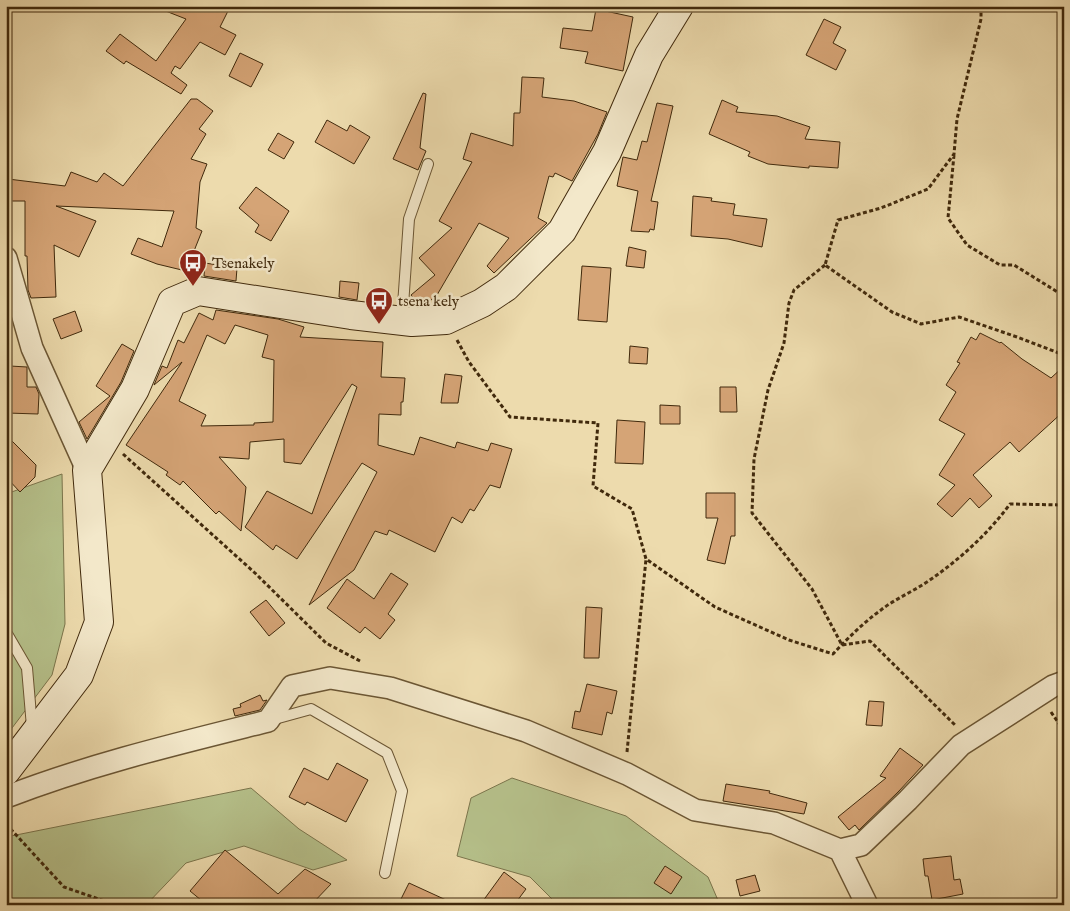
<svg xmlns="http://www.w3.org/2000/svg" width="1070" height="911" font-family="'IM FELL English',serif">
  <rect width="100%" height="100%" fill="#eddbad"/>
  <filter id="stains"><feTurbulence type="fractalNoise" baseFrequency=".004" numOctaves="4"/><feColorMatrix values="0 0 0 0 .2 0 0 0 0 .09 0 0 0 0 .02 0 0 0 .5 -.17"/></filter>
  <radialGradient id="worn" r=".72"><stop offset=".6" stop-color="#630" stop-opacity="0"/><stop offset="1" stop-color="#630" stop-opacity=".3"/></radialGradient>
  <path fill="#b6c18b" stroke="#7b754c" d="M62,474L65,624L52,675L6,736V494Z
    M512,778L626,816L708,877L720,905H558L530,877L457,856L471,798Z
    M251,788L299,829L347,860L313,870L244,846L186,863L146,905H6V837Z"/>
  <path fill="#d5a476" stroke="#40290c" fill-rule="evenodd" d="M158,6H218L228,11L220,27L236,35L225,55L200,42L180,69L175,66L171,73L187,85L181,94L126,61L124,64L106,51L120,34L156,61L186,19L158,8Z
    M596,9L633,17L623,71L585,63L588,52L560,48L563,28L592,31Z
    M824,19L841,27L833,43L846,50L836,70L806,55Z
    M240,53L263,64L251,87L229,76Z
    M522,77L544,78L542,97L574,101L607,112L598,134L572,181L555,173L553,177L549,176L538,218L547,223L494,273L487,266L509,238L479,223L437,295L424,306H420L411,295L435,275L419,258L452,228L439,221L472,162L463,159L471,133L513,146L514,113H520Z
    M423,93L426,94L420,148L426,151L418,170L393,159Z
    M191,99H197L213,111L199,129L206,134L191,159L207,164L200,182L196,228L202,231L186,271L157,264L131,254L138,238L162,247L174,211L56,206L96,221L79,257L54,245L56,297L31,298L28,290L27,256H25V201H9L8,179L65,186L71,172L97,182L104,173L123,186Z
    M722,100L738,107L736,112L777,116L810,127L805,139L840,142L838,168L809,166V168L768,164L748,156L750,152L709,134Z
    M657,103L673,106L651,201L658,202L654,230L650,229L649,232L631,231L638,191L617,186L623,157L637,160L642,141L647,142Z
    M327,120L347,131L350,125L370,137L354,164L315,142Z
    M278,133L294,142L284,159L268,150Z
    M256,187L289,211L271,241L255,232L259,225L239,208Z
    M693,196L712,198L711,201L735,204L733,215L767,219L762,247L728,239L691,236Z
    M629,247L646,251L644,268L626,266Z
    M205,263L237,268L236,281L204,276Z
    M582,266L611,268L607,322L578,320Z
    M340,281L359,283L357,300L339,297Z
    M216,310L278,319L304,327L300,337L383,342L381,377L405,378L403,402H401V415L379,414L378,445L414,455L420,437L455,448L457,442L488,451L491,443L512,449L500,488L490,485L474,511L470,509L462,523L452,517L435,552L389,530L387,535L375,531L354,570L309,605L377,472L362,463L297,559L276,545L273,550L245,527L267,491L312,514L357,387L352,384L301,464L284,462V439L250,442L249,459L219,457L246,487L241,531L219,511L216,514L183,481L180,485L166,475L168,472L126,445L182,362L154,385L162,366L167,368L178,340L184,343L199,313L213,320ZM235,325L268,335L262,357L274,360L273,422L254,423V425L201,426L206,415L179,401L207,335L225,344Z
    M75,311L82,331L61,339L53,319Z
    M980,333L1000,343L1001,342L1022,359L1051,378L1064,366V411L1019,452L1010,442L973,475L992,496L979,508L970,498L952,517L937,504L955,485L939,475L965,434L939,420L956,392L946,385L960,363L957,362L971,337L976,340Z
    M122,344L134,351L121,382L87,439L79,422L110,396L96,386Z
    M630,346L648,348L647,364L629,363Z
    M10,366L27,367V387H36L39,394L38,414L7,413Z
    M445,374L462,376L458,403H441Z
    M720,387H736L737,412H720Z
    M660,405L680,406V424H660Z
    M617,420L645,422L643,464L615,463Z
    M6,435L36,465L35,477L20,492L6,477Z
    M706,493H735V536H731L725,564L707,560L718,518H706Z
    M391,573L408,584L388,614L395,620L380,639L365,627L360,633L327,608L347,579L374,599Z
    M266,600L285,623L269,636L250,612Z
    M586,607L602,608L599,658H584Z
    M587,684L617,691L612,714L607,712L602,735L572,728L575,711L580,712Z
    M260,695L263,701L267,700L260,710L235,716L233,709L241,707L240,704Z
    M869,701L884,702L882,726L866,725Z
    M900,748L923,765L899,791L859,830L855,825L849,830L838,817L886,778L880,776Z
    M337,763L368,780L346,822L307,802L305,805L289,797L304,768L328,780Z
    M726,784L770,791L769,793L807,803L804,814L723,801Z
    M225,850L278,894L305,869L331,884L311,905H207L190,891Z
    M951,856L954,880L960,879L963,894L932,900L928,876H925L923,859Z
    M665,866L682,877L671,894L654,883Z
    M504,872L526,889L514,905H480Z
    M755,875L760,891L740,896L736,880Z
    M409,883L457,905H398Z"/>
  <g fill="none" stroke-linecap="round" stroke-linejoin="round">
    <defs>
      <path id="lane" d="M402,320L409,219L428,164
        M6,632L27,668L32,727
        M271,720L311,709L387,753L402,791L385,873"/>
      <path id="street" d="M6,258L32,348L87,470
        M6,797C91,764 180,743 268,721L292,686L330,678L390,688L526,731L627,774L695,810L774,823L840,850L861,845L908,800L961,745L1053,686L1064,682
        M840,850L867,905"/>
      <path id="secondary" d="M6,771L79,675L99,622L87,470L135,389L172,302L198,291L351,315L412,322L446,320L482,303L506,287L562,231L607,152L649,55L679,6"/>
    </defs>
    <use href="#lane" stroke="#6b5634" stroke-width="12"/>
    <use href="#street" stroke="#6b5634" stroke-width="24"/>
    <use href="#secondary" stroke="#40290c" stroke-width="30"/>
    <path stroke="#40290c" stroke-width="3" stroke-dasharray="4 2.5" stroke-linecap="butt" d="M981,6V19L957,119L954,154L928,189L881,208L838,220L825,265L892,312L921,324L959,317L1017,337L1064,355
      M954,155L948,218L967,245L1000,265H1014L1064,296
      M825,265L794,290L789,303L784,343L768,390L754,459L752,513L812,589L842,645L870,641L955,725
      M457,340L469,362L510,417L598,423L593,486L632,509L646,559L715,607L789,640L833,654C848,638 863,623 881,610C895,599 912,592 927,582C959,560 987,535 1010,504L1064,505
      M123,454L255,573L326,643L360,661
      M1051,712L1062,728L1064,742
      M627,752L646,559
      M6,824L64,887L116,905"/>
    <use href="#lane" stroke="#f3e8ca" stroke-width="10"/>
    <use href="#street" stroke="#f3e8ca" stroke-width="21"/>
    <use href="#secondary" stroke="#f3e8ca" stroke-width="28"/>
  </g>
  <defs>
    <symbol id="bus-pin" viewBox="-11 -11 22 30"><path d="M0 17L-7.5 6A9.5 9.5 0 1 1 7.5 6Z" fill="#8f2418" stroke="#f3e8ca"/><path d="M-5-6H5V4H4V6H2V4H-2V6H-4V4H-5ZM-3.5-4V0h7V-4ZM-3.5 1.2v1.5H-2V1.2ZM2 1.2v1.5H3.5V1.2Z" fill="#fff"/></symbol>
  </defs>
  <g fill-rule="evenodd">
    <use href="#bus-pin" x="177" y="247" width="32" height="43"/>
    <use href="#bus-pin" x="363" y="285" width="32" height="43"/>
  </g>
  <g text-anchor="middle" stroke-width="5" stroke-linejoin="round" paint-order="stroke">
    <g font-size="15" fill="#40290c" stroke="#f3e8ca" text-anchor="start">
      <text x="212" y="268">Tsenakely</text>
      <text x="398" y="306">tsena kely</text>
    </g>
  </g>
  <rect width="1070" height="911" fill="none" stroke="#eddbad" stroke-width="25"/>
  <rect x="8" y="8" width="1055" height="896" fill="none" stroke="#40290c" stroke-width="2.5"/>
  <rect x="12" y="12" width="1045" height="886" fill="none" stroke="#40290c"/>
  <rect width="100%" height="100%" filter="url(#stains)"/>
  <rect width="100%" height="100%" fill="url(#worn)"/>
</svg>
